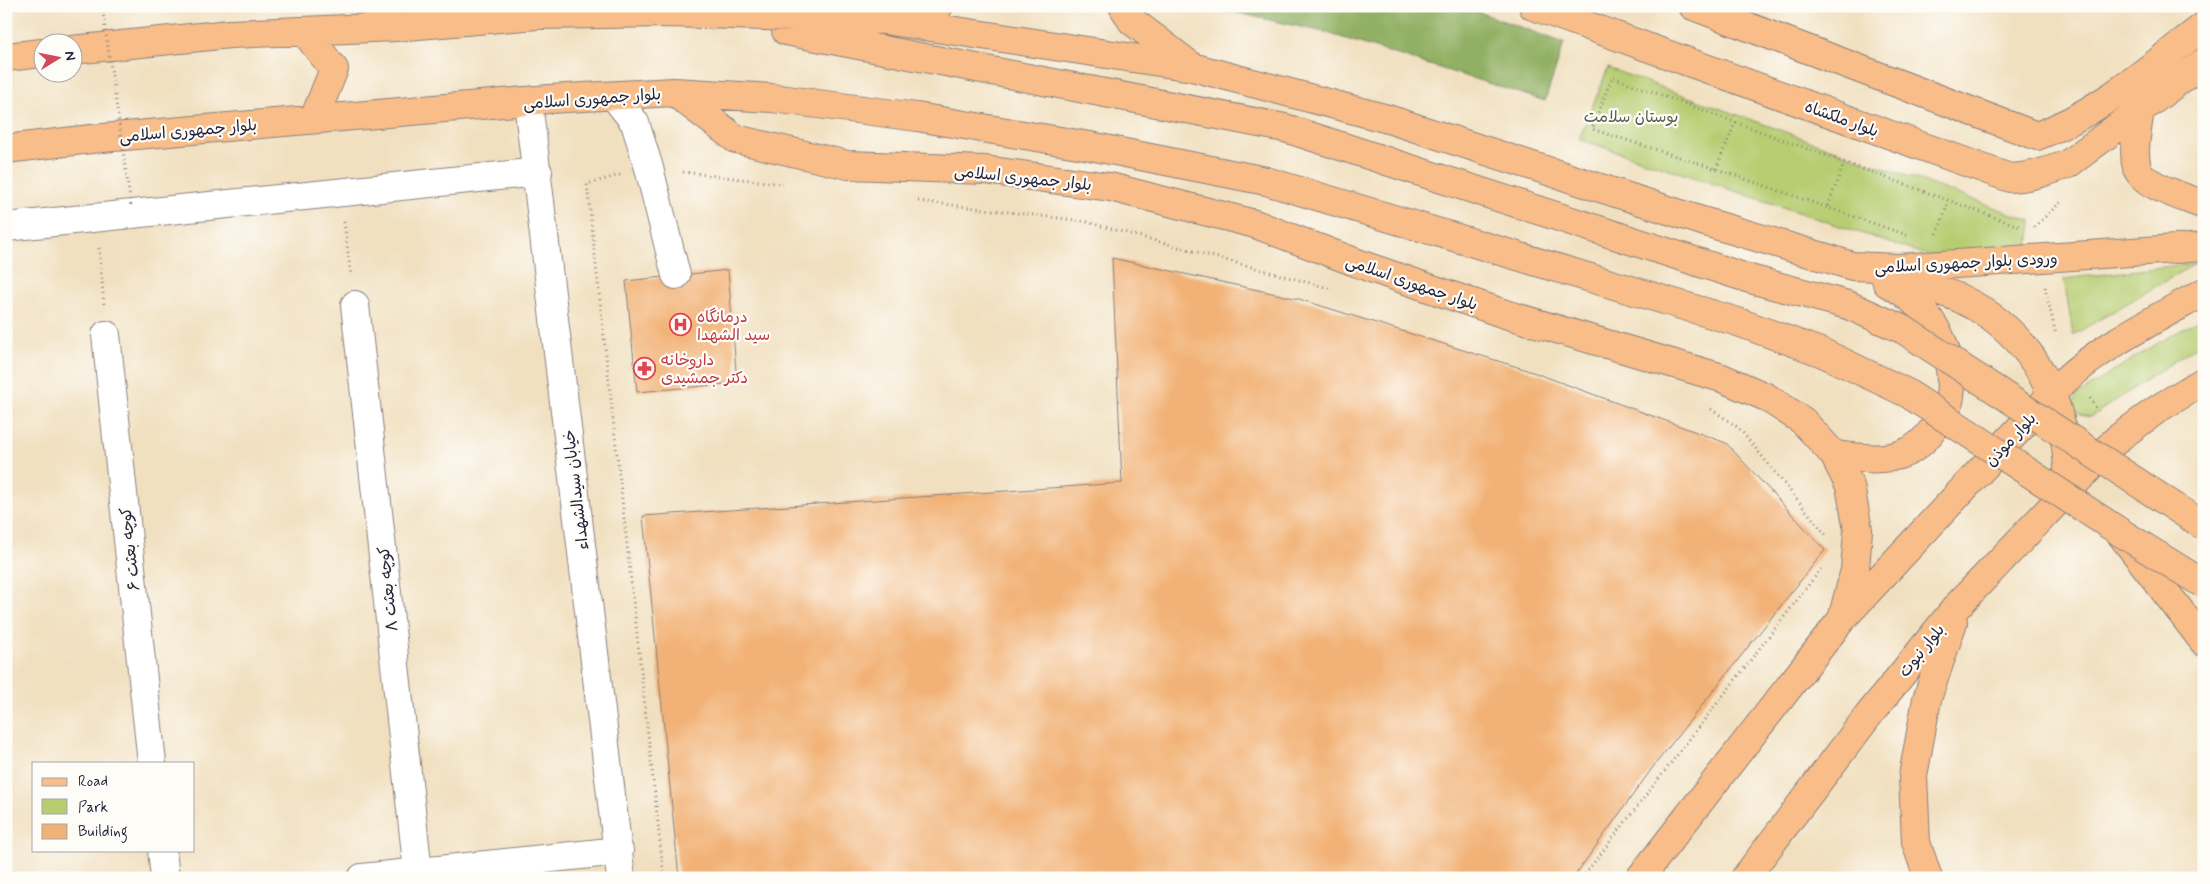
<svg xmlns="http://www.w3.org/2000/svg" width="2210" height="884" font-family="Mynerve,'Playpen Sans Arabic',sans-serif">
  <rect width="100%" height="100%" fill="#fdfcf7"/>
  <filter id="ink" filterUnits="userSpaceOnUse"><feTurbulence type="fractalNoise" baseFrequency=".02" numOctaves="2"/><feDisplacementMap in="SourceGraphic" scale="10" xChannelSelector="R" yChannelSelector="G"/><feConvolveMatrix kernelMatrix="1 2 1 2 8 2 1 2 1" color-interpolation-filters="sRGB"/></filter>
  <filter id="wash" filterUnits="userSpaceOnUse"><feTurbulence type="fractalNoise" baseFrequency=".0096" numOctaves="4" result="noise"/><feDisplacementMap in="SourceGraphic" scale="20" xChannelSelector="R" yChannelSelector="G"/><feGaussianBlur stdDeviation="1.12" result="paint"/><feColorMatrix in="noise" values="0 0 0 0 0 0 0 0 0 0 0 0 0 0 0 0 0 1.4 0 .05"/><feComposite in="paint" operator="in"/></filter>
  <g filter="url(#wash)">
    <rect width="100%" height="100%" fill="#f1e0c0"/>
    <path fill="#b7cd72" stroke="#6c7856" d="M1608,68L2032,221L2029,249L1929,256L1579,139Z
      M2196,263L2073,335L2064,279Z
      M2204,317V341L2091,417L2080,415L2072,408L2076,396L2144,351Z"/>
    <path fill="#91b064" stroke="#5a6950" d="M1206,6H1462L1564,43L1545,101L1324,32Z"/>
    <g id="blocks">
      <path fill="#f2b277" d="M1112,258L1299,299L1527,370L1726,443L1825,550L1653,767L1573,878H679L643,516L1122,483Z
        M728,270L737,383L637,392L626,281Z"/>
    </g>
  </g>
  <g filter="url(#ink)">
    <use href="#blocks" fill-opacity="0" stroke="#8a817e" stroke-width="1"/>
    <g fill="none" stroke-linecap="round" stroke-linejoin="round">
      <defs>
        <path id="minor" d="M614,96L635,123L649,168L676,275
          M528,102L621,878
          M6,227L538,172
          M355,305L418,872
          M106,335L152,763
          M162,850L165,878
          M362,878L619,851"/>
        <path id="major" d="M1123,6L1132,21L1191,66
          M1533,6L2010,178C2031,177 2049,171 2068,164L2204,62
          M1693,6L2037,136C2101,112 2151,66 2204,26
          M894,18L939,6
          M304,31L334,69L314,119
          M786,31L1285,128L1750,279L1848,305
          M72,50L230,34L395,27L537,15L671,13L884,20L1192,67L1388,119L1702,221L1830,259L1852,266L1898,268L2204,247
          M6,57L42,53
          M674,92L736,139L848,165L985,170L1110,187L1255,224L1368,267L1502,313L1722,378L1766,397L1803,421L1834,455L1850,486L1858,530L1855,570L1842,619
          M2140,109C2138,127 2132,150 2137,168C2143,186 2187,198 2204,205
          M6,149L91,139L549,99L674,92L772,98L917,117L1090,146L1266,181L1738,322L1823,353
          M1884,275C1909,283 1938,288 1961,299C2019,326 2051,374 2064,436C2068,453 2068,472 2069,489
          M1834,455C1855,457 1881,462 1902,454C1915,450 1926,439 1934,428C1938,423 1945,416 1947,410C1962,360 1932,305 1887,283
          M2120,533L2204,642
          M1640,878L1842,619L2063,382C2103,345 2156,319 2204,292
          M1745,878L1868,716L1958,605L2117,439L2159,408L2204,381
          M1928,878L1916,842L1913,776L1927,699L1953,622"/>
      </defs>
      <use href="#minor" stroke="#8a817e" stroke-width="30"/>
      <use href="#major" stroke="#8a817e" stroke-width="30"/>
      <path stroke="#8a817e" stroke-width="3" stroke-dasharray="1 4" stroke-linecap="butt" d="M1716,169L1736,121
        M683,172L783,184
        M620,175L587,184L664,878
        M918,201L1083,221L1332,289
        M1828,206L1845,161
        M344,222L351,275
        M2034,227L2061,202
        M1937,234L1949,201
        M1907,235L1716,169L1592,129L1612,77L2021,227
        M99,248L104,304
        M2045,287L2056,335
        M2090,398L2098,411
        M1711,409L1739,428L1826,535
        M1582,878L1821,569"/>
      <use href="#minor" stroke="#fff" stroke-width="28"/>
      <use href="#major" stroke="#f8bd89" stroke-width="28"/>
      <defs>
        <path id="major-bridge" d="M1848,305L1904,330L2204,526
          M1823,353L1907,393L2120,532L2202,583"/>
      </defs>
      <use href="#major-bridge" stroke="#8a817e" stroke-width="30" stroke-linecap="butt"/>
      <path stroke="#8a817e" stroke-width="3" stroke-dasharray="1 4" stroke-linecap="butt" d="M102,6L131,206"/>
      <use href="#major-bridge" stroke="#f8bd89" stroke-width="28"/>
    </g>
  </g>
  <defs>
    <symbol id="hospital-ring" viewBox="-11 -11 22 22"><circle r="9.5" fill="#fdfcf7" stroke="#e0444e" stroke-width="1.5"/><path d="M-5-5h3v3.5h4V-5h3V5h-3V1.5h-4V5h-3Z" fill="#e0444e"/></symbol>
    <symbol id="pharmacy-ring" viewBox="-11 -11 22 22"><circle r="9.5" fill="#fdfcf7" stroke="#e0444e" stroke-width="1.5"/><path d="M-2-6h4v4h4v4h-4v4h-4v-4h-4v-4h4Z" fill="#e0444e"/></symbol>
  </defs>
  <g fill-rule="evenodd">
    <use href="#hospital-ring" x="668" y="312" width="25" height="25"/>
    <use href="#pharmacy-ring" x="632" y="356" width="25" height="25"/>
  </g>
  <g text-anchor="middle" stroke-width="4.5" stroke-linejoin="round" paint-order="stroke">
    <g font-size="16" fill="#22223b" stroke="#fdfcf7">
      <text transform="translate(592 98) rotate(-4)" y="6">بلوار جمهوری اسلامی</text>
      <text transform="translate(1842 118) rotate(20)" y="6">بلوار ملکشاه</text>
      <text transform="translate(188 130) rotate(-5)" y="6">بلوار جمهوری اسلامی</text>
      <text transform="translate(1023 177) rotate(6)" y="6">بلوار جمهوری اسلامی</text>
      <text transform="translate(1966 262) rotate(-3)" y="6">ورودی بلوار جمهوری اسلامی</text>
      <text transform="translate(1412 282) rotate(19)" y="6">بلوار جمهوری اسلامی</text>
      <text transform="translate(2010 439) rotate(-47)" y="6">بلوار موذن</text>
      <text transform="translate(575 490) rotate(-97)" y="6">خیابان سیدالشهداء</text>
      <text transform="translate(129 549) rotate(-96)" y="6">کوچه بعثت ۶</text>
      <text transform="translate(387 589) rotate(-96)" y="6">کوچه بعثت ۸</text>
      <text transform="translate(1921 650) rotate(-51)" y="6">بلوار نبوت</text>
    </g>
    <g font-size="16" fill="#565e4e" stroke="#fdfcf7">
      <text x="1631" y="122">بوستان سلامت</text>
    </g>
    <g font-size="16" fill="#be3a42" stroke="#fdfcf7" text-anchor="start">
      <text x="697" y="322">درمانگاه<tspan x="697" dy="18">سید الشهدا</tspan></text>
      <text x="661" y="365">داروخانه<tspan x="661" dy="18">دکتر جمشیدی</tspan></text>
    </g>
  </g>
  <rect width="2210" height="884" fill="none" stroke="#fdfcf7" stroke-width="25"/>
  <rect x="32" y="762" width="162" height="90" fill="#fdfcf7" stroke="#a5a5ac"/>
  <rect x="42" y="778" width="25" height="8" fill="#f8bd89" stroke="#a5a5ac"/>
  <text x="78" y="786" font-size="15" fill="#22223b">Road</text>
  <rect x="42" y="799" width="25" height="15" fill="#b7cd72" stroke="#a5a5ac"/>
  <text x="78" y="812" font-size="15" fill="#22223b">Park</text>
  <rect x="42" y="824" width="25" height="15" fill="#f2b277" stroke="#a5a5ac"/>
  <text x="78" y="836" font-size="15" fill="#22223b">Building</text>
  <g transform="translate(58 58) rotate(80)"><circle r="24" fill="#fdfcf7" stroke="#a5a5ac"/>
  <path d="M0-4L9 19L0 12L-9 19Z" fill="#d1495b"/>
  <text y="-8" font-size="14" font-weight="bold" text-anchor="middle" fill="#22223b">N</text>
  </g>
</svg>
